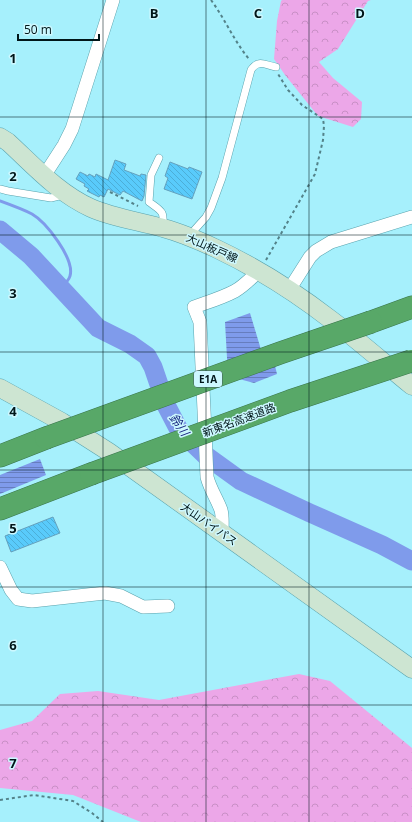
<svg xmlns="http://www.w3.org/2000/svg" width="412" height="822" font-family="'Open Sans','Noto Sans JP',sans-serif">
  <defs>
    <pattern id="forest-crowns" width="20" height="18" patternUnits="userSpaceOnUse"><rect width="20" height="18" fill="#eca7e8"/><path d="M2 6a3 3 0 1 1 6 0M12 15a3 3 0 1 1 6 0" fill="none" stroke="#c98fc6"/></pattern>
    <pattern id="water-rules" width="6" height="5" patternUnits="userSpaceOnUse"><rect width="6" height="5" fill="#7f9beb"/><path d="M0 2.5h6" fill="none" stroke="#667dbe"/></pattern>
    <pattern id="building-back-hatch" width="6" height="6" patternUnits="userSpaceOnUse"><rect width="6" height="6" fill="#59cbfb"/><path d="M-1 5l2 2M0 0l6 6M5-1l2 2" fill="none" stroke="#4caed7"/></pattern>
  </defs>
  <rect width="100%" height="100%" fill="#a6f0fc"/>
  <path fill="url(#forest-crowns)" d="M282,0H371L368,1L338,49L319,62L333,78L362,102L361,119L353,127L318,116L285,75L274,59L277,21L281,1Z
    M299,674L330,681L412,748V822H141L73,795L0,788V730L32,721L60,694L98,691L159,700Z"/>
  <path fill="url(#water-rules)" d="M250,313L262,353L271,350L277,374L254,383L228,376L225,322Z
    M40,459L46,475L0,494V475Z"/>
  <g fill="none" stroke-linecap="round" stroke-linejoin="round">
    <path stroke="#7f9beb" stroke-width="3" d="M0,201C11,205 22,209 32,214C46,222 75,259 70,276C69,280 64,285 61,288"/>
    <path stroke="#7f9beb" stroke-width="19" d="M0,230L31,256L98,328L130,344L147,356L153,367L166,405L179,430L205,455L241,481L310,513L382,545L412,561"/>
  </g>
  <path fill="url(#building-back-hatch)" stroke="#65a1bd" d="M115,160L126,164L124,170L140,176L141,174L146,175L144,196L142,201L123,191L120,195L108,189L104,197L100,195L99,197L87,191L89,189L84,186L85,184L76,179L80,172L88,176L89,174L95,177L96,174L108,180Z
    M170,162L188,169L189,167L202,172L192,199L164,189L168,178L165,176Z
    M53,517L60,533L11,552L5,536Z"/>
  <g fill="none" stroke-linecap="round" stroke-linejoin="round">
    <defs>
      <path id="lane" d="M159,158L151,175L149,202C163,212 164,211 163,228
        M0,189L8,191L51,198L59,196L63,192
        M189,236L206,217L211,208L222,178L251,70C258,59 265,65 276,67"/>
      <path id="street" d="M44,176L64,145L72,129L113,0
        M289,290L310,257L316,251L331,242L412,217
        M222,532C222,525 223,517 221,510C217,499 210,489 207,477L200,322L194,307C208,302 222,298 235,291C244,286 251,278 259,271
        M0,567L11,590L18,599L32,601L105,593L121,596L143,607L168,606"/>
      <path id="secondary" d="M0,137L8,142C34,166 58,193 91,208C114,218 139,221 163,228C182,233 200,241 217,249C257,268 295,292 330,319C358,340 385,364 412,386
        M0,388L62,422L109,452L412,669"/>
      <path id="highway" d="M371,322L412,307
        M0,456L46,438
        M0,509L91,474"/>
    </defs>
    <use href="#lane" stroke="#59a2ad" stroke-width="8"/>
    <use href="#street" stroke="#59a2ad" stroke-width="14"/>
    <use href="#secondary" stroke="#59a2ad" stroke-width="19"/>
    <use href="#highway" stroke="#3a754c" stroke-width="23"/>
    <path stroke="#538289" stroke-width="2" stroke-dasharray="3 3" stroke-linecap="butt" d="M211,0C225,19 234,41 249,59
      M110,192L138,206
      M266,260L315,174L323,140L324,126L323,119L302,105L288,90L278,74
      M0,800L34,795L73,801L92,813L103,822"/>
    <use href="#lane" stroke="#fff" stroke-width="7"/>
    <use href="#street" stroke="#fff" stroke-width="13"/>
    <use href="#secondary" stroke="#cde5d2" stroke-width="18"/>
    <use href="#highway" stroke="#58a868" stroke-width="22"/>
    <defs>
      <path id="highway-bridge" d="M46,438L280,353L371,322
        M91,474L290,401L411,361"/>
    </defs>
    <use href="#highway-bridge" stroke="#3a754c" stroke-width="23" stroke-linecap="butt"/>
    <use href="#highway-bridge" stroke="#58a868" stroke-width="22"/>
  </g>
  <path fill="none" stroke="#011619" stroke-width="1" stroke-opacity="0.55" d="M103,0V822M206,0V822M309,0V822M0,117H412M0,235H412M0,352H412M0,470H412M0,587H412M0,705H412"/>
  <g text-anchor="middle" stroke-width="3" stroke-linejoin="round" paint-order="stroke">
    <rect fill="#cdf8ff" stroke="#3e5a5e" stroke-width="1" x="194" y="371" width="28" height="16" rx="3"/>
    <g font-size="10" font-weight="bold" fill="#011619">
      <text x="208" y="383">E1A</text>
    </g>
    <g font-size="11" fill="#011619" stroke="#cdf8ff">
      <text transform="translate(212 248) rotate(24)" y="4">大山板戸線</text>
      <text transform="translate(239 420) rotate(-20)" y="4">新東名高速道路</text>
      <text transform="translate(209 524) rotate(35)" y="4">大山バイパス</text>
    </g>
    <g font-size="12" font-style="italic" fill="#172580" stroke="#cdf8ff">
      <text transform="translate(179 425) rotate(55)" y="4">鈴川</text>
    </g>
  </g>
  <g font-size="13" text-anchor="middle" font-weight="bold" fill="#011619" stroke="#cdf8ff" stroke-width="3" stroke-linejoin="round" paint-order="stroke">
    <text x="154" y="18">B</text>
    <text x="258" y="18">C</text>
    <text x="360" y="18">D</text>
    <text x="13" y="63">1</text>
    <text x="13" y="181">2</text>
    <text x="13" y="298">3</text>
    <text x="13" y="416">4</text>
    <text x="13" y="533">5</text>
    <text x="13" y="650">6</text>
    <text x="13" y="768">7</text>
  </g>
  <path d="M18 34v6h81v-6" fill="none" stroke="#011619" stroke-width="2"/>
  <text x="24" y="34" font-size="12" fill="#011619" stroke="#cdf8ff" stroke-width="3" paint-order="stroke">50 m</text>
</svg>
